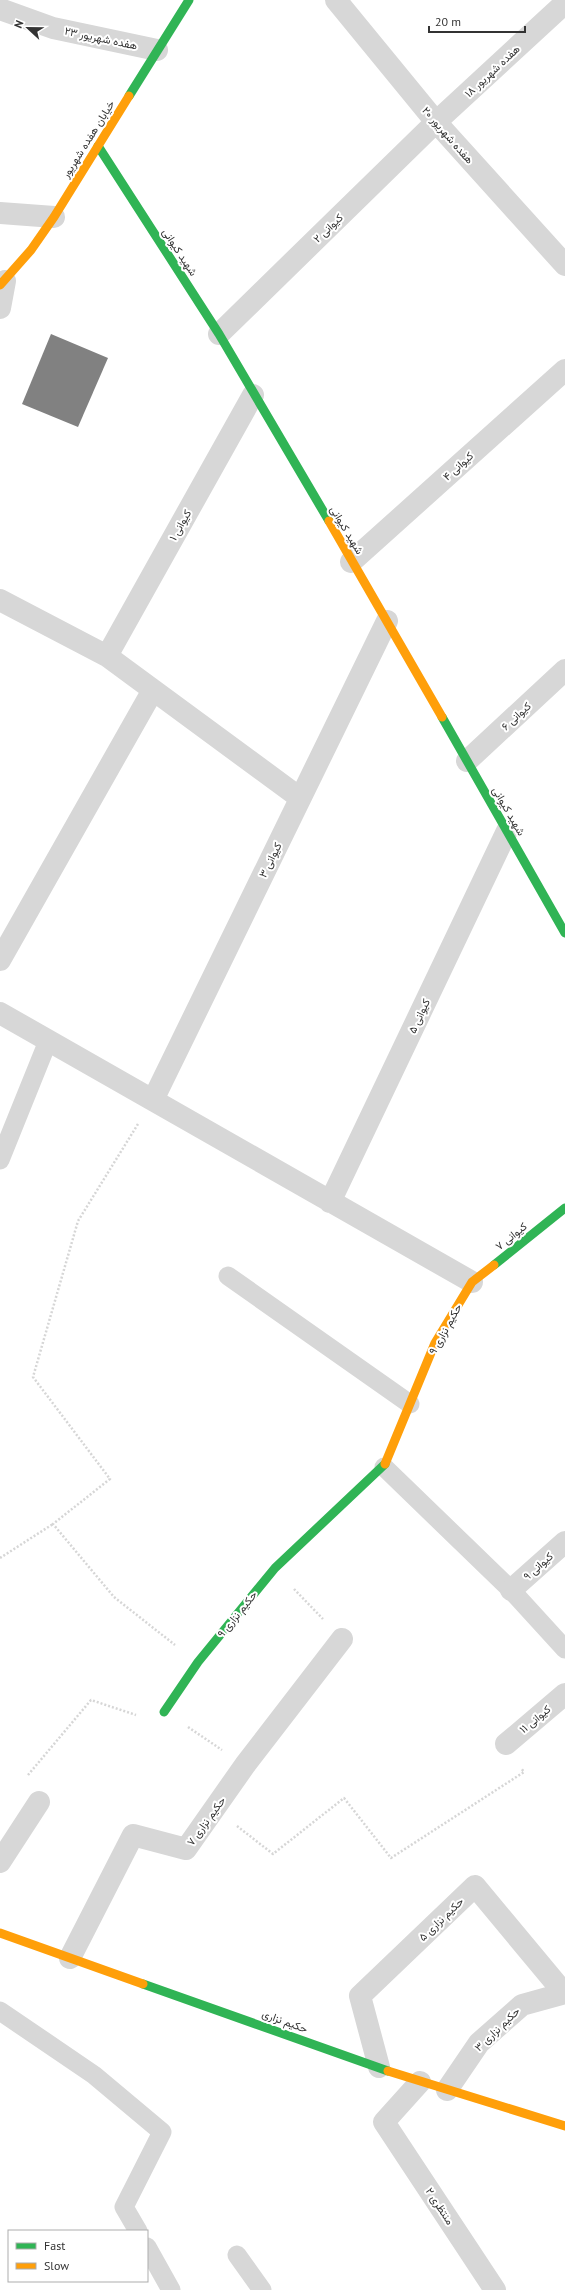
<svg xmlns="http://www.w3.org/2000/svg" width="565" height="2290" font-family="'PT Sans',Vazirmatn,sans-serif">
  <rect width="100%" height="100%" fill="#fff"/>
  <path fill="#818181" d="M51,334L108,358L78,427L22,404Z"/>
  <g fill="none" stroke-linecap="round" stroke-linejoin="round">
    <path stroke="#d6d6d6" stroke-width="2.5" stroke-dasharray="2 2" stroke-linecap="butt" d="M138,1124L78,1221L33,1377L110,1479L53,1524L114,1597L175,1645
      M0,1558L53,1524
      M294,1589L323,1619
      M188,1727L222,1750
      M28,1775L91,1700L136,1715
      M237,1826L273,1854L344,1798L391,1858L524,1772L521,1768"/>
    <path stroke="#d7d7d7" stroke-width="19" d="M0,1160L48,1041
      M228,1276L410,1404
      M384,1467L511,1590L565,1649
      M0,2011L94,2075L162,2132L124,2207L138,2231
      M147,2247L171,2290
      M237,2255L262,2290"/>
    <path stroke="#d7d7d7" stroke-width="22" d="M336,0L436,122L565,265
      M0,9L53,28L157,50
      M0,213L54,217
      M0,308L5,281
      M219,334L436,122L565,3
      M351,562L565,370
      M0,600L107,656L300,798
      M107,656L253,395
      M467,761L565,670
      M0,960L153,690
      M0,1013L472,1282
      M153,1100L387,621
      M330,1202L507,831
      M511,1590L565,1542
      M506,1744L565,1694
      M0,1862L39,1802
      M70,1958L133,1835L186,1849L245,1765L342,1639
      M379,2067L360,1996L475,1886L564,1993
      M420,2082L384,2122L495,2290
      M447,2090L479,2043L522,2005L565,1993"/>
    <path stroke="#30b455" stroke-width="9" d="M129,96L189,0
      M98,146L219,334L329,521
      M442,717L565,933
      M494,1265L565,1208
      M164,1712L198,1662L275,1568L385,1464
      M143,1984L388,2071"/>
    <path stroke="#ff9f0a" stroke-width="9" d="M0,285L31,250L54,217L129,96
      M329,521L442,717
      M385,1464L435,1343L472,1282L494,1265
      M0,1933L143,1984
      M388,2071L565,2126"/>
  </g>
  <g text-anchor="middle" stroke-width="4" stroke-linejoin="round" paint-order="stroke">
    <g font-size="11" fill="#333" stroke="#fff">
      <text transform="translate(101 38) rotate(12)" y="4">هفده شهریور ۲۳</text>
      <text transform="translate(492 71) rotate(-43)" y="4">هفده شهریور ۱۸</text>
      <text transform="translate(448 135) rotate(49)" y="4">هفده شهریور ۲۰</text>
      <text transform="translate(88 139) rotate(-58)" y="4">خیابان هفده شهریور</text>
      <text transform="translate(328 228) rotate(-44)" y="4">کیوانی ۲</text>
      <text transform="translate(180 252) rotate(57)" y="4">شهید کیوانی</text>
      <text transform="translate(458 466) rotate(-42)" y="4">کیوانی ۴</text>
      <text transform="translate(180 525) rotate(-61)" y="4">کیوانی ۱</text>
      <text transform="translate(347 530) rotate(59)" y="4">شهید کیوانی</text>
      <text transform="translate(516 716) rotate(-43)" y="4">کیوانی ۶</text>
      <text transform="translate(509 811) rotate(60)" y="4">شهید کیوانی</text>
      <text transform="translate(270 860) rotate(-64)" y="4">کیوانی ۳</text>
      <text transform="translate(419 1016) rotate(-65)" y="4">کیوانی ۵</text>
      <text transform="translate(511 1236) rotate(-39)" y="4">کیوانی ۷</text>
      <text transform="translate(445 1329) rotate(-61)" y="4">حکیم نزاری ۹</text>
      <text transform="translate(538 1566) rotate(-42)" y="4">کیوانی ۹</text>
      <text transform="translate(237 1614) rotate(-51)" y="4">حکیم نزاری ۹</text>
      <text transform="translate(535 1719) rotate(-40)" y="4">کیوانی ۱۱</text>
      <text transform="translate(206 1821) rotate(-54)" y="4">حکیم نزاری ۷</text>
      <text transform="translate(441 1919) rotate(-44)" y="4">حکیم نزاری ۵</text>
      <text transform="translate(285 2021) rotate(20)" y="4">حکیم نزاری</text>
      <text transform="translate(497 2029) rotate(-44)" y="4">حکیم نزاری ۳</text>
      <text transform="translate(440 2206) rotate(57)" y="4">منتظری ۲</text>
    </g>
  </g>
  <rect x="8" y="2230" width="140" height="52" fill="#ffffff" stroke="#adadad"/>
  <rect x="16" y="2243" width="20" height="6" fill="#30b455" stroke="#adadad"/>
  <text x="44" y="2250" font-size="12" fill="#333333">Fast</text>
  <rect x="16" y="2263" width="20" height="6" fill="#ff9f0a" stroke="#adadad"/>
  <text x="44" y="2270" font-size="12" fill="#333333">Slow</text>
  <g transform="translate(28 28) rotate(292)" stroke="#ffffff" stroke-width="3" paint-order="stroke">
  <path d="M0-3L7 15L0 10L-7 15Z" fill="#333333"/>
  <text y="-6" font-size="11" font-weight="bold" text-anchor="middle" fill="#333333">N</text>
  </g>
  <path d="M429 26v6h96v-6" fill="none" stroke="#333333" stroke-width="2"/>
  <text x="435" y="26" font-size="12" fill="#333333" stroke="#ffffff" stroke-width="3" paint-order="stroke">20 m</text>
</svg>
